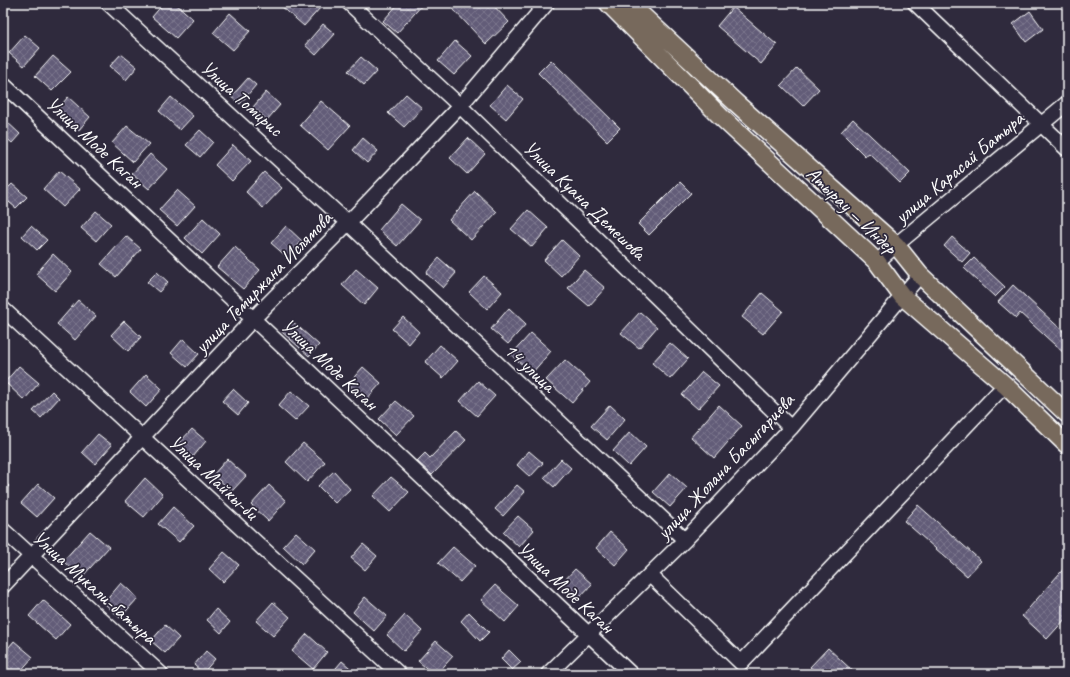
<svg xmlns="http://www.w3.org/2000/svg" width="1070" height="677" font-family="Caveat,sans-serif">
  <defs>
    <pattern id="building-cross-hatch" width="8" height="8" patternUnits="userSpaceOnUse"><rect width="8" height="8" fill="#625b78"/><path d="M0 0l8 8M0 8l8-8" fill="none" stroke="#7a748c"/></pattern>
  </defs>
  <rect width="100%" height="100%" fill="#2f2a3d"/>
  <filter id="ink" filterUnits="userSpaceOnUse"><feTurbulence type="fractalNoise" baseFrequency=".025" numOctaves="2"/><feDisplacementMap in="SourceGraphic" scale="8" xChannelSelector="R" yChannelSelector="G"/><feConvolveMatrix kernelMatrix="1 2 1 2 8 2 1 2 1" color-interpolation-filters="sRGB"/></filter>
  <g filter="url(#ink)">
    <path fill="url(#building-cross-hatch)" stroke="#fff" d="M164,3H175L193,19L176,38L152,17Z
      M283,3H316L321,7L304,26L280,5Z
      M399,3H424L397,33L383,21Z
      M459,3H491L509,22L486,44L453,9Z
      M733,7L777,45L761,64L717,26Z
      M1030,11L1043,29L1026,42L1013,24Z
      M230,13L250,31L233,50L213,33Z
      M323,24L335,34L316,55L305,45Z
      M25,35L40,48L24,66L9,53Z
      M455,41L472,56L454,75L438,61Z
      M121,54L137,67L126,80L110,66Z
      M53,56L71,72L52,91L35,76Z
      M361,57L377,71L364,85L348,71Z
      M551,60L620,128L607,141L538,73Z
      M797,68L819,89L803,106L781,85Z
      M248,78L256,85L240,104L231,97Z
      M507,85L523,99L506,119L490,105Z
      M266,92L280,105L267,120L253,107Z
      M406,94L422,108L404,127L388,113Z
      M68,97L90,117L78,131L56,111Z
      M171,97L193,116L180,130L159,111Z
      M321,101L350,126L328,150L300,125Z
      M853,119L910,173L900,183L869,153L865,156L841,132Z
      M5,120L20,134L12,143L3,135V122Z
      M127,126L149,144L133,162L112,143Z
      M200,130L213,142L200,157L186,145Z
      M363,138L378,151L367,163L353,150Z
      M468,138L485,154L467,174L450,158Z
      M233,145L251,161L232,181L215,165Z
      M150,154L167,169L149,189L132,174Z
      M59,171L80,189L63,207L43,189Z
      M264,172L282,188L263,208L246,192Z
      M680,182L691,193L649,235L638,224Z
      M12,184L27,197L16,208L3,197V193Z
      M177,190L195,206L177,226L159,210Z
      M475,191L497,212L471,240L449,220Z
      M401,204L420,220L397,246L379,230Z
      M528,210L548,228L532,247L511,229Z
      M96,211L111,224L96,241L81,228Z
      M203,218L220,234L202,254L185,238Z
      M31,226L47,240L37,250L22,236Z
      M286,226L302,241L287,257L271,243Z
      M126,236L141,249L116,277L101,264Z
      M952,237L970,253L962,262L944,246Z
      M562,240L579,256L561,276L544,260Z
      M235,247L260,270L243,289L217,267Z
      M53,254L72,272L55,291L36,274Z
      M439,258L456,273L443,288L426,273Z
      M974,258L1005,287L995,297L964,268Z
      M356,269L378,288L364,305L342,285Z
      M584,270L605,288L589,306L568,288Z
      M157,272L168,282L159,292L147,282Z
      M484,276L502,292L487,309L469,292Z
      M1013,285L1067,335V356L1020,313L1016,318L998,302Z
      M762,293L783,311L763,334L742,317Z
      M78,300L96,316L75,340L57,324Z
      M509,308L526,324L508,344L491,329Z
      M640,312L657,327L639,348L621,333Z
      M403,317L419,332L409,344L392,329Z
      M124,321L141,337L128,351L111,335Z
      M292,321L319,345L309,356L282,332Z
      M531,333L551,351L532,373L511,355Z
      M183,339L199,354L187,367L171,353Z
      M670,343L688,359L670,379L652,363Z
      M440,345L458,361L443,378L425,362Z
      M565,360L590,382L572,403L546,380Z
      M19,366L39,383L24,400L5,382Z
      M363,367L381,383L366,400L348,384Z
      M702,372L719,386L698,409L682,395Z
      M146,374L162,389L146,407L130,392Z
      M478,381L495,396L477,416L460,401Z
      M233,389L248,403L238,415L222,401Z
      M52,391L59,398L41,418L33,411Z
      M291,391L309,406L295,421L278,406Z
      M396,401L414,416L396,435L379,419Z
      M610,405L625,419L607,440L591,426Z
      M719,405L742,426L714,458L691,437Z
      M192,429L206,441L193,457L178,444Z
      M456,431L466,440L432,475L417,461L425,453L430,458Z
      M630,432L646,447L629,466L613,451Z
      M98,434L112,445L95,464L82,452Z
      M303,443L325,462L307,482L286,462Z
      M529,451L543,463L530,477L517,465Z
      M227,459L246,476L232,491L213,475Z
      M561,459L571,468L554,487L544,478Z
      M334,471L350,489L335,503L318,486Z
      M670,473L687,488L670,507L653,492Z
      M391,477L409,492L390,512L373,496Z
      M145,478L163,495L144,517L125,501Z
      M3,481L9,486L3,492Z
      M38,484L54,498L37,517L21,503Z
      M269,485L286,501L268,521L251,505Z
      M517,485L525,492L503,516L495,509Z
      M918,505L981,561L967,576L904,521Z
      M173,507L194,526L179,542L158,524Z
      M518,516L534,530L519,547L503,532Z
      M90,531L109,547L81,578L63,561Z
      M296,532L315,549L302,564L283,546Z
      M610,532L629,549L615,565L596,548Z
      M363,544L377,556L365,570L351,558Z
      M453,547L475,566L460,582L438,563Z
      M224,552L239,565L223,582L209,569Z
      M1067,565V617L1047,639L1022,616Z
      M575,569L592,584L579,598L562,583Z
      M121,583L138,598L120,618L104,603Z
      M495,585L519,606L505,622L481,600Z
      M365,597L387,616L374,631L353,612Z
      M43,600L70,624L56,640L29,616Z
      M273,602L290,617L273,636L256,621Z
      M216,609L230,622L221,633L207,620Z
      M469,612L489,632L480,641L461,621Z
      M405,615L422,631L404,651L387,635Z
      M165,625L179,638L165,653L151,641Z
      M307,634L327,652L313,669L292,651Z
      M14,641L33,657L18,674H10L3,668V654Z
      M436,641L453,656L437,674H433L418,661Z
      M828,648L856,674H817L810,667Z
      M509,650L521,662L512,670L501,659Z
      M206,651L215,659L203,673L194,665Z
      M342,661L356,673L355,674H331Z"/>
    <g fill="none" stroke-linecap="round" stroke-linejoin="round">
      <defs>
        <path id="minor" d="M108,3L348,223L685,540
          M349,3L460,106L791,428
          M915,3L1067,149
          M3,84L631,674
          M877,262L896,245L1067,103
          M3,309L399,674
          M3,530L161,674
          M650,575L741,663L1005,385
          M3,586L253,319L348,223L460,106L547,3
          M548,674L685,540L791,428L920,275"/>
        <path id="major" d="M608,3L721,117L877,262L902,296L1005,385L1067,445
          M629,3L736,103L896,245L920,275L1067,414"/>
      </defs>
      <use href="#minor" stroke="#fff" stroke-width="17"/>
      <use href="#major" stroke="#fff" stroke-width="20"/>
      <use href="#minor" stroke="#2f2a3d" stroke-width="14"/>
      <use href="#major" stroke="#77695c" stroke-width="17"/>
    </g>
  </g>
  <g text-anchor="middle" stroke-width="3.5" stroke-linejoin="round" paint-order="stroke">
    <g font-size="20" fill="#fff" stroke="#2f2a3d">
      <text transform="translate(242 98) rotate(42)" y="7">Улица Томирис</text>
      <text transform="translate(95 142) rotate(43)" y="7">Улица Моде Каган</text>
      <text transform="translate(959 167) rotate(-40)" y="7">улица Карасай Батыра</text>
      <text transform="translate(585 200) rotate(44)" y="7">Улица Куана Демешова</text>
      <text transform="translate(852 210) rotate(44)" y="7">Атырау — Индер</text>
      <text transform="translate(263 282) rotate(-46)" y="7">улица Темиржана Ислямова</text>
      <text transform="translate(330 364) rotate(43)" y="7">Улица Моде Каган</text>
      <text transform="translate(530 367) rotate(43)" y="7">14 улица</text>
      <text transform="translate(725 466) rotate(-47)" y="7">улица Жолана Басыгариева</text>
      <text transform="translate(214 477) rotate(43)" y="7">Улица Майкы-би</text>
      <text transform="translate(95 587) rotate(42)" y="7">Улица Мукали-батыра</text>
      <text transform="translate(566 587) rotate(43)" y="7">Улица Моде Каган</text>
    </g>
  </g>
  <rect width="1070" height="677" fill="none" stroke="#2f2a3d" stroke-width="16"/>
  <rect x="8" y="8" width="1054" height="661" fill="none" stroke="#fff" stroke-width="1.5" filter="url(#ink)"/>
</svg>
